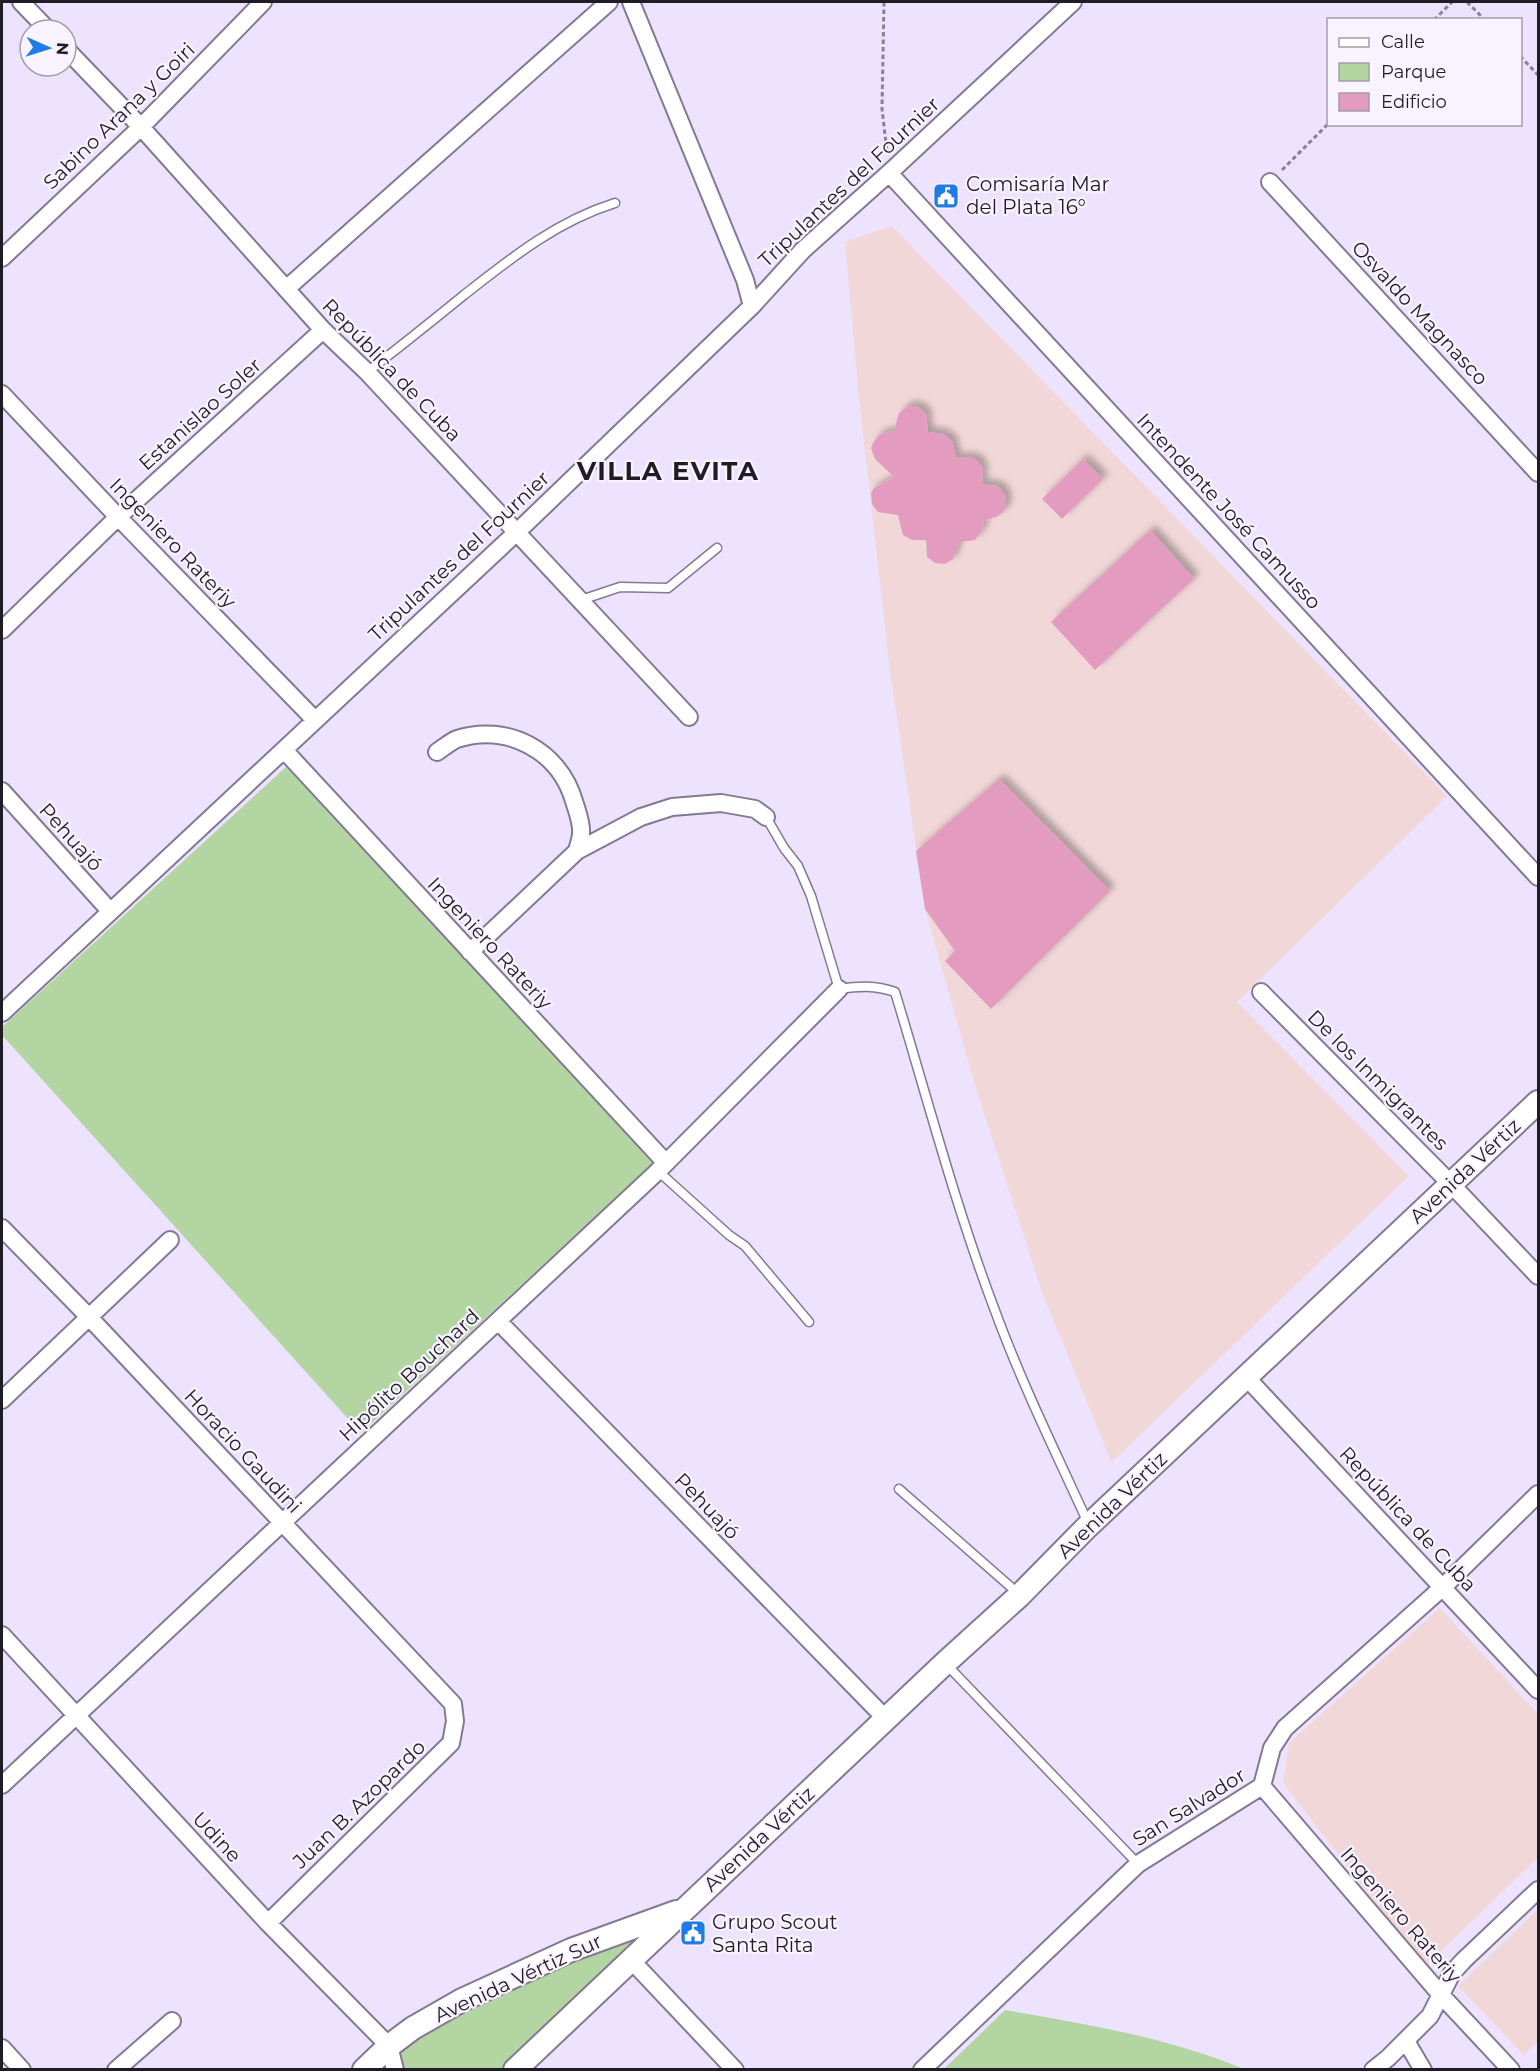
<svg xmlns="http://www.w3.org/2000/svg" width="1540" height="2071" font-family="Montserrat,sans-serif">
  <defs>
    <filter id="shadow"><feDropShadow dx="5.5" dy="-5.5" stdDeviation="3" flood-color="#0004"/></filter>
  </defs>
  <rect width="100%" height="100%" fill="#eee3ff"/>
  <path fill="#f2d7d8" d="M892,226L1447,796L1237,1002L1409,1176L1112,1462L1113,1466L1042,1292L976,1089L925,909L890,671L858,389L845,242Z
    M1440,1608L1538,1714V1857L1425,1967L1283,1783L1289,1743Z
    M1538,1909V2041L1524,2055L1458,1986Z"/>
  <path fill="#b3d5a2" d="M286,767L654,1162L361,1433L2,1035V1027Z
    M634,1939V1944L502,2069H401L398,2051L446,2018L564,1963Z
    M1005,2010C1087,2024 1166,2037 1244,2069H944Z"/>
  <path fill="#e39bc0" filter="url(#shadow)" d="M908,406L918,407L926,414L928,432L943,434L952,441L956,458L969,457L978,461L983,470L982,484L996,486L1001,489L1006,498V508L1002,513L998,516L984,521L982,531L975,540L958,542L953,559L945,564L935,563L927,557L926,540H912L903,535L898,515L878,512L872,504L871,493L874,488L894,477L875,459L871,448L873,443L879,435L894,431L899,413Z
    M1083,459L1103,479L1062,519L1042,499Z
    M1150,530L1194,579L1095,670L1051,622Z
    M999,779L1110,891L991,1009L945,961L955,951L925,909L916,851Z"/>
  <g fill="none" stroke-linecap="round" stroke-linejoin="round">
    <defs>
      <path id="lane" d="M367,372C400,347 432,321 464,295C511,258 557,221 615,203
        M581,600L620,587L668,588L717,548
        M766,817L784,848L798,866L811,896L839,989C859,986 875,985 895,992C927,1097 955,1205 994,1308C1021,1382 1056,1453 1089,1525
        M658,1171L729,1235L745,1246L809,1322
        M899,1489L1020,1595
        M945,1663L1138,1864"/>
      <path id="street" d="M21,2L48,30
        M631,2L745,280L752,306
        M66,49L141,127L323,330L367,372L689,717
        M889,173L1538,877
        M1270,182L1538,473
        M2,258L141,127L263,2
        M286,289L609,2
        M2,394L118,517L315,720
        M2,630L118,517L323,330
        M284,750L666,1163
        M437,752C443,748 450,742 457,739C507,723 559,750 574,801C577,811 582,823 581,833C581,839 578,846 577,851
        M2,791L110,911
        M470,952L577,851L641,817L672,807L721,803L755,809L766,817
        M1261,992L1451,1184L1538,1276
        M2,1013L517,532L752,306L803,250L889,173L1073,2
        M2,1228L88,1316L453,1704L455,1721L451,1743L268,1923
        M498,1321L887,1720
        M1246,1377L1538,1690
        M2,1400L170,1240
        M2,1635L268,1923L389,2046L395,2070
        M2,1785L658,1171L839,989
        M1262,1786L1441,1995L1511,2070
        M631,1960L735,2070
        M1406,2041L1423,2070
        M2,2048L22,2070
        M116,2070L172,2021
        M922,2070L1138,1864L1262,1786L1272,1748L1285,1728L1443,1587L1538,1494
        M1373,2070L1388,2058L1430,2016L1452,1973L1464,1960L1538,1890"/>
      <path id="secondary" d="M364,2070L389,2046L413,2028L462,2000L571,1950L676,1912
        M515,2070L945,1663L1020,1595L1087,1527L1538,1102"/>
    </defs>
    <use href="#lane" stroke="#837992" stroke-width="11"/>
    <use href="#street" stroke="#837992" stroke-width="20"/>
    <use href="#secondary" stroke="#837992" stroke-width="26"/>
    <path stroke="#898194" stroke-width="3" stroke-dasharray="4.5 3" stroke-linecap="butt" d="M884,2L882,109L887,152
      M1467,2L1485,20
      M1434,20L1452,2
      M1520,56L1538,75
      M1282,170L1328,124"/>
    <use href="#lane" stroke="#fff" stroke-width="8"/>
    <use href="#street" stroke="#fff" stroke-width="16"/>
    <use href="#secondary" stroke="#fff" stroke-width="22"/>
  </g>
  <defs>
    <symbol id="civic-square" viewBox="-11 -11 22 22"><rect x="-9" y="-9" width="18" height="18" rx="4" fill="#217be5" stroke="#f8f3ff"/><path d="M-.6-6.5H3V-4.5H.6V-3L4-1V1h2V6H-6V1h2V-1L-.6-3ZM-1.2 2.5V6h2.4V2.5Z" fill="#fff"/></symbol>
  </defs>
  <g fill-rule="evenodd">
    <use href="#civic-square" x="931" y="181" width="30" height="30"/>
    <use href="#civic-square" x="678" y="1918" width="30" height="30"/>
  </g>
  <g text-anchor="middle" stroke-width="4.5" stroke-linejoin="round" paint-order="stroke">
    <g font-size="20" fill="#201c26" stroke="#f8f3ff">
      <text transform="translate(119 116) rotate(-44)" y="7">Sabino Arana y Goiri</text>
      <text transform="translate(849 182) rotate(-43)" y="7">Tripulantes del Fournier</text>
      <text transform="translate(1420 313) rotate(47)" y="7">Osvaldo Magnasco</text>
      <text transform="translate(392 370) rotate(46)" y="7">República de Cuba</text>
      <text transform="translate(200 414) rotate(-42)" y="7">Estanislao Soler</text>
      <text transform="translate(1229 511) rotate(47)" y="7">Intendente José Camusso</text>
      <text transform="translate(173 543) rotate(46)" y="7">Ingeniero Rateriy</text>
      <text transform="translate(459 556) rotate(-43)" y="7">Tripulantes del Fournier</text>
      <text transform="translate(71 837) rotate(48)" y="7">Pehuajó</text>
      <text transform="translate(490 943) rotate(47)" y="7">Ingeniero Rateriy</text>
      <text transform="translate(1378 1080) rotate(45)" y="7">De los Inmigrantes</text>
      <text transform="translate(1465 1171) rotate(-43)" y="7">Avenida Vértiz</text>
      <text transform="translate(409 1375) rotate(-43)" y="7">Hipólito Bouchard</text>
      <text transform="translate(243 1451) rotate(47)" y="7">Horacio Gaudini</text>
      <text transform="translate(1112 1505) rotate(-44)" y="7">Avenida Vértiz</text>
      <text transform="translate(707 1506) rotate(46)" y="7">Pehuajó</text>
      <text transform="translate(1408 1519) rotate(47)" y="7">República de Cuba</text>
      <text transform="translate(359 1804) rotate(-44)" y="7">Juan B. Azopardo</text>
      <text transform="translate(1189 1807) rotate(-32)" y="7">San Salvador</text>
      <text transform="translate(217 1837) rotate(47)" y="7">Udine</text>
      <text transform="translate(759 1839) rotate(-43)" y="7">Avenida Vértiz</text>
      <text transform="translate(1401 1915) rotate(49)" y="7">Ingeniero Rateriy</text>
      <text transform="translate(518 1978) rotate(-25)" y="7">Avenida Vértiz Sur</text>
    </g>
    <g font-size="20" fill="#201c26" stroke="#f8f3ff" text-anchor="start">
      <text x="966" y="191">Comisaría Mar<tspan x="966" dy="23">del Plata 16°</tspan></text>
      <text x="712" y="1929">Grupo Scout<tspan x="712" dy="23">Santa Rita</tspan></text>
    </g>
    <g font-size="26" font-weight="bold" letter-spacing="1.5" fill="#201c26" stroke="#f8f3ff">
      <text x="668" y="480">VILLA EVITA</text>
    </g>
  </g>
  <rect width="1540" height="2071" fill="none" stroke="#201c26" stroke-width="6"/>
  <rect x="1327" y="18" width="195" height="108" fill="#f8f3ff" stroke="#a29da8" stroke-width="1.5"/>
  <rect x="1339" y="38" width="30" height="9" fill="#ffffff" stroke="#a29da8" stroke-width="1.5"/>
  <text x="1381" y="48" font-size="18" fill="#201c26">Calle</text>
  <rect x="1339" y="63" width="30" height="18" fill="#b3d5a2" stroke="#a29da8" stroke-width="1.5"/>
  <text x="1381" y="78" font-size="18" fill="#201c26">Parque</text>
  <rect x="1339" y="93" width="30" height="18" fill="#e39bc0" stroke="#a29da8" stroke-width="1.5"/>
  <text x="1381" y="108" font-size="18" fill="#201c26">Edificio</text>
  <g transform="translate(48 48) rotate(93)"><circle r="28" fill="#f8f3ff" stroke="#a29da8" stroke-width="1.5"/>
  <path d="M0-4.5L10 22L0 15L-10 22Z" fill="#217be5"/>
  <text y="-9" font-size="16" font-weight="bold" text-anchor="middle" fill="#201c26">N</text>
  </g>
</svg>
